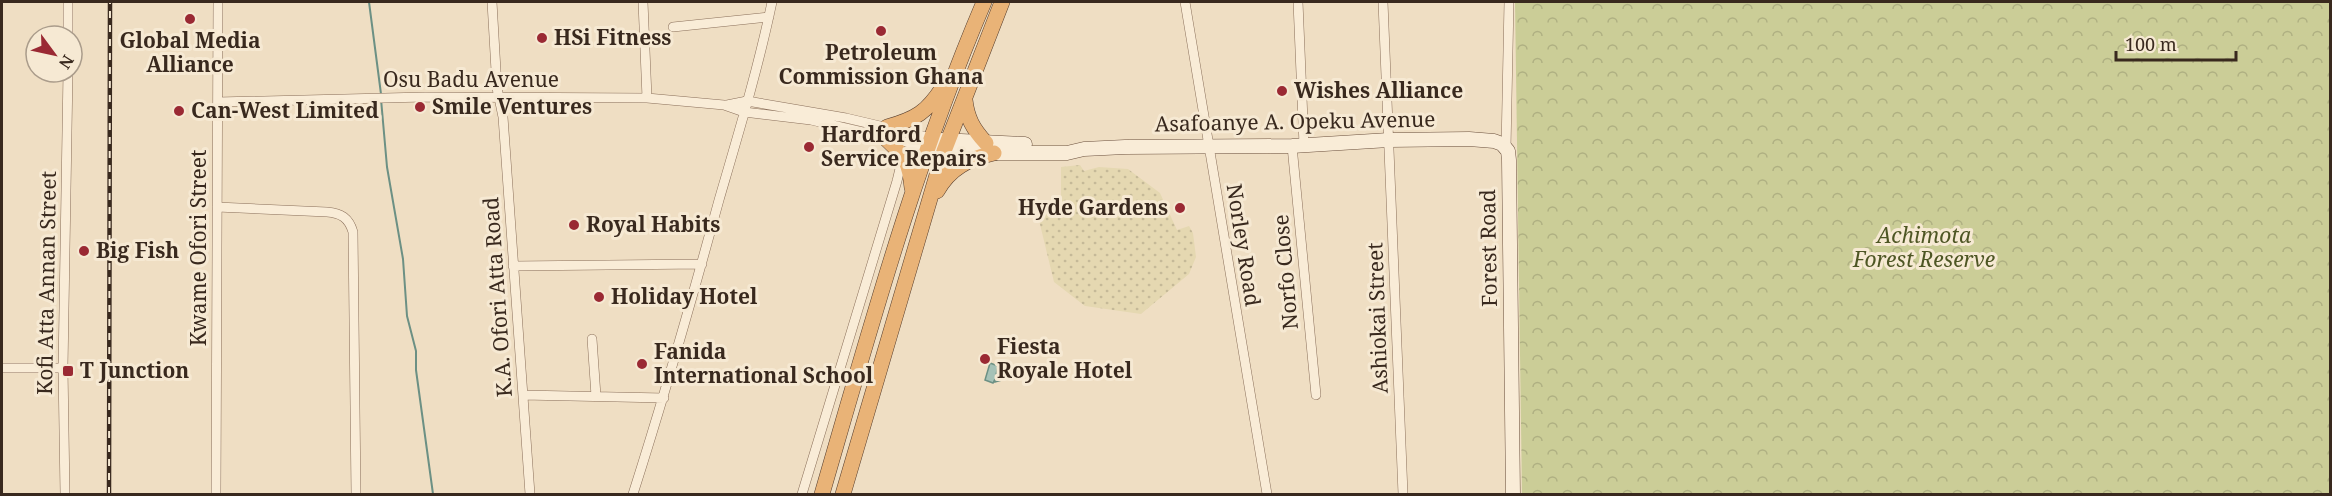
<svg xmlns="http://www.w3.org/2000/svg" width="2332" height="496" font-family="'Noto Serif',serif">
  <defs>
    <pattern id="farmland-dots" width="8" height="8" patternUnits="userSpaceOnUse" patternTransform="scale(1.5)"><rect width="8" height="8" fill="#e5d8b1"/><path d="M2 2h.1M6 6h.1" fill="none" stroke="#c5b998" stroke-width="1.8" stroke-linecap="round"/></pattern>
    <pattern id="forest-crowns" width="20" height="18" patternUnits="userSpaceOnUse" patternTransform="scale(1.5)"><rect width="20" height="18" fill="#cbcd97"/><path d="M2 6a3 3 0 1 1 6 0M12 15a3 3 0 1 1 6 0" fill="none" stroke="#afb082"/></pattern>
  </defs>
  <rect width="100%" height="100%" fill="#efdec3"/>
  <path fill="url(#farmland-dots)" d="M1080,165L1084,171L1099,167L1128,169L1160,193L1177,230L1189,226L1193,233L1196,257L1189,274L1141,314L1085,306L1054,282L1037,212L1050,207L1061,197V167Z"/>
  <path fill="url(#forest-crowns)" d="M1515,2H2330V494H1522Z"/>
  <path fill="#a6c2b7" stroke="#6c9084" stroke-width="1.5" d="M990,363L998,366L996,375L999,371L1002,377V380L995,382V379L993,383L985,380Z"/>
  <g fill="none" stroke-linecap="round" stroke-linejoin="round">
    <path stroke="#6c9084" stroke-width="2" d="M369,2L381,94
      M381,99L387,167L403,259L407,316L416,351V370L433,494"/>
    <defs>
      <path id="minor" d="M68,2V36
        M492,2L497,88L503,117L530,494
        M643,2L647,98
        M1185,2L1267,494
        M1298,2L1304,145
        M1383,2L1403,494
        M673,27L769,17
        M218,102L425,97L647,98L724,105L744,112L811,120L927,147
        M727,105L747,101L846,118L931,138
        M1292,146L1316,395
        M1506,148L1509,2
        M217,207L327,212C341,213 349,218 353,232L356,494
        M513,266L702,264
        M592,339L596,396
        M2,368H63
        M523,395L664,398
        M65,494L63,368L68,72
        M216,494L218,2
        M633,494C664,397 692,299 719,200C738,135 758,69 772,2
        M802,494L897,181L903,156"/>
      <path id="secondary" d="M940,140L1025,144
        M927,147L944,151L994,153H1067L1084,149L1125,147L1292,146L1389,140L1469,139L1494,141L1502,144L1508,151L1509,160L1513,494"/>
      <path id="trunk" d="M965,100C967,118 973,129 986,143
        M887,127C916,119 927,112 943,87
        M883,136C904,156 909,158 912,188
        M937,191C950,168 968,159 994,153
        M822,494C870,329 916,161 984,2
        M843,494L944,151L1002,2"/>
    </defs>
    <use href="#minor" stroke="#8a6f5a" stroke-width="10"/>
    <use href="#secondary" stroke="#6b503d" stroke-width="15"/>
    <use href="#trunk" stroke="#573e2e" stroke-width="16"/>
    <use href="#minor" stroke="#f9ecd7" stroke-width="9"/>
    <use href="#secondary" stroke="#f9ecd7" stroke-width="14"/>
    <use href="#trunk" stroke="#e9b377" stroke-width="15"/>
    <defs>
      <path id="rail" d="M109,494L110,2"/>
    </defs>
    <use href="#rail" stroke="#39291e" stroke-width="4.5"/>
    <use href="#rail" stroke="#f6e9d3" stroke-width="2" stroke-dasharray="7" stroke-linecap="butt"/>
  </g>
  <g fill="#9a2933" stroke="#f6e9d3" stroke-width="2">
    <circle cx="190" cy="19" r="6"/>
    <circle cx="881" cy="31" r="6"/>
    <circle cx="542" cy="38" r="6"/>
    <circle cx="1282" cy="91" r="6"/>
    <circle cx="420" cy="107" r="6"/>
    <circle cx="179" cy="111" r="6"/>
    <circle cx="809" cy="147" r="6"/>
    <circle cx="1180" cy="208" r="6"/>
    <circle cx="574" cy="225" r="6"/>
    <circle cx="84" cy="251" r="6"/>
    <circle cx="599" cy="297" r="6"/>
    <circle cx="985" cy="359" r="6"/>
    <circle cx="642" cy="364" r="6"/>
    <rect x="62" y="365" width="12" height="12" rx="3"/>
  </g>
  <g text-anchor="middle" stroke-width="6" stroke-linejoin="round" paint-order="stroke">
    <g font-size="21" font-weight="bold" fill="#39291e" stroke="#f6e9d3" text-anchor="start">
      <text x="554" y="45">HSi Fitness</text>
      <text x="190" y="48" text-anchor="middle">Global Media<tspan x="190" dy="24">Alliance</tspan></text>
      <text x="881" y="60" text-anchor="middle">Petroleum<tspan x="881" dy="24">Commission Ghana</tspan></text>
      <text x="1294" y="98">Wishes Alliance</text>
      <text x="432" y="114">Smile Ventures</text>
      <text x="191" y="118">Can-West Limited</text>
      <text x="821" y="142">Hardford<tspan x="821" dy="24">Service Repairs</tspan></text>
      <text x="1168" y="215" text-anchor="end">Hyde Gardens</text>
      <text x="586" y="232">Royal Habits</text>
      <text x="96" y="258">Big Fish</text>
      <text x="611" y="304">Holiday Hotel</text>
      <text x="997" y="354">Fiesta<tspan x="997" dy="24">Royale Hotel</tspan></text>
      <text x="654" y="359">Fanida<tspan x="654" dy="24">International School</tspan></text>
      <text x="80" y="378">T Junction</text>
    </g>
    <g font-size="21" fill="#39291e" stroke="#f6e9d3">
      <text x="471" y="87">Osu Badu Avenue</text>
      <text transform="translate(1295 122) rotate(-1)" y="7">Asafoanye A. Opeku Avenue</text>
      <text transform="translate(1243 245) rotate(81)" y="7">Norley Road</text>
      <text transform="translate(199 248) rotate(-90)" y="7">Kwame Ofori Street</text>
      <text transform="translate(1489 248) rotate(-91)" y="7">Forest Road</text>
      <text transform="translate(1286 272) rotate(-95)" y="7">Norfo Close</text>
      <text transform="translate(47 283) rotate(-89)" y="7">Kofi Atta Annan Street</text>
      <text transform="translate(498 297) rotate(-94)" y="7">K.A. Ofori Atta Road</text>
      <text transform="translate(1378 318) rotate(-92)" y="7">Ashiokai Street</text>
    </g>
    <g font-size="21" font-style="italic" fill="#4e5624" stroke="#f6e9d3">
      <text x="1924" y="243">Achimota<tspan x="1924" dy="24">Forest Reserve</tspan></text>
    </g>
  </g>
  <rect width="2332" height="496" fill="none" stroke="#39291e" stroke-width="6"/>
  <g transform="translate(54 54) rotate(123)"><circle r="28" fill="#f6e9d3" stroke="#aa9c8b" stroke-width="1.5"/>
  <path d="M0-4.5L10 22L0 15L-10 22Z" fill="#9a2933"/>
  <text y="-9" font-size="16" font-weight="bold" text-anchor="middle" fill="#39291e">N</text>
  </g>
  <path d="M2116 51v9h120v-9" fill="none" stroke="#39291e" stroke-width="3"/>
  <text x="2125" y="51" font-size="18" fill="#39291e" stroke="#f6e9d3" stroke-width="4.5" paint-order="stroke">100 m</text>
</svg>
